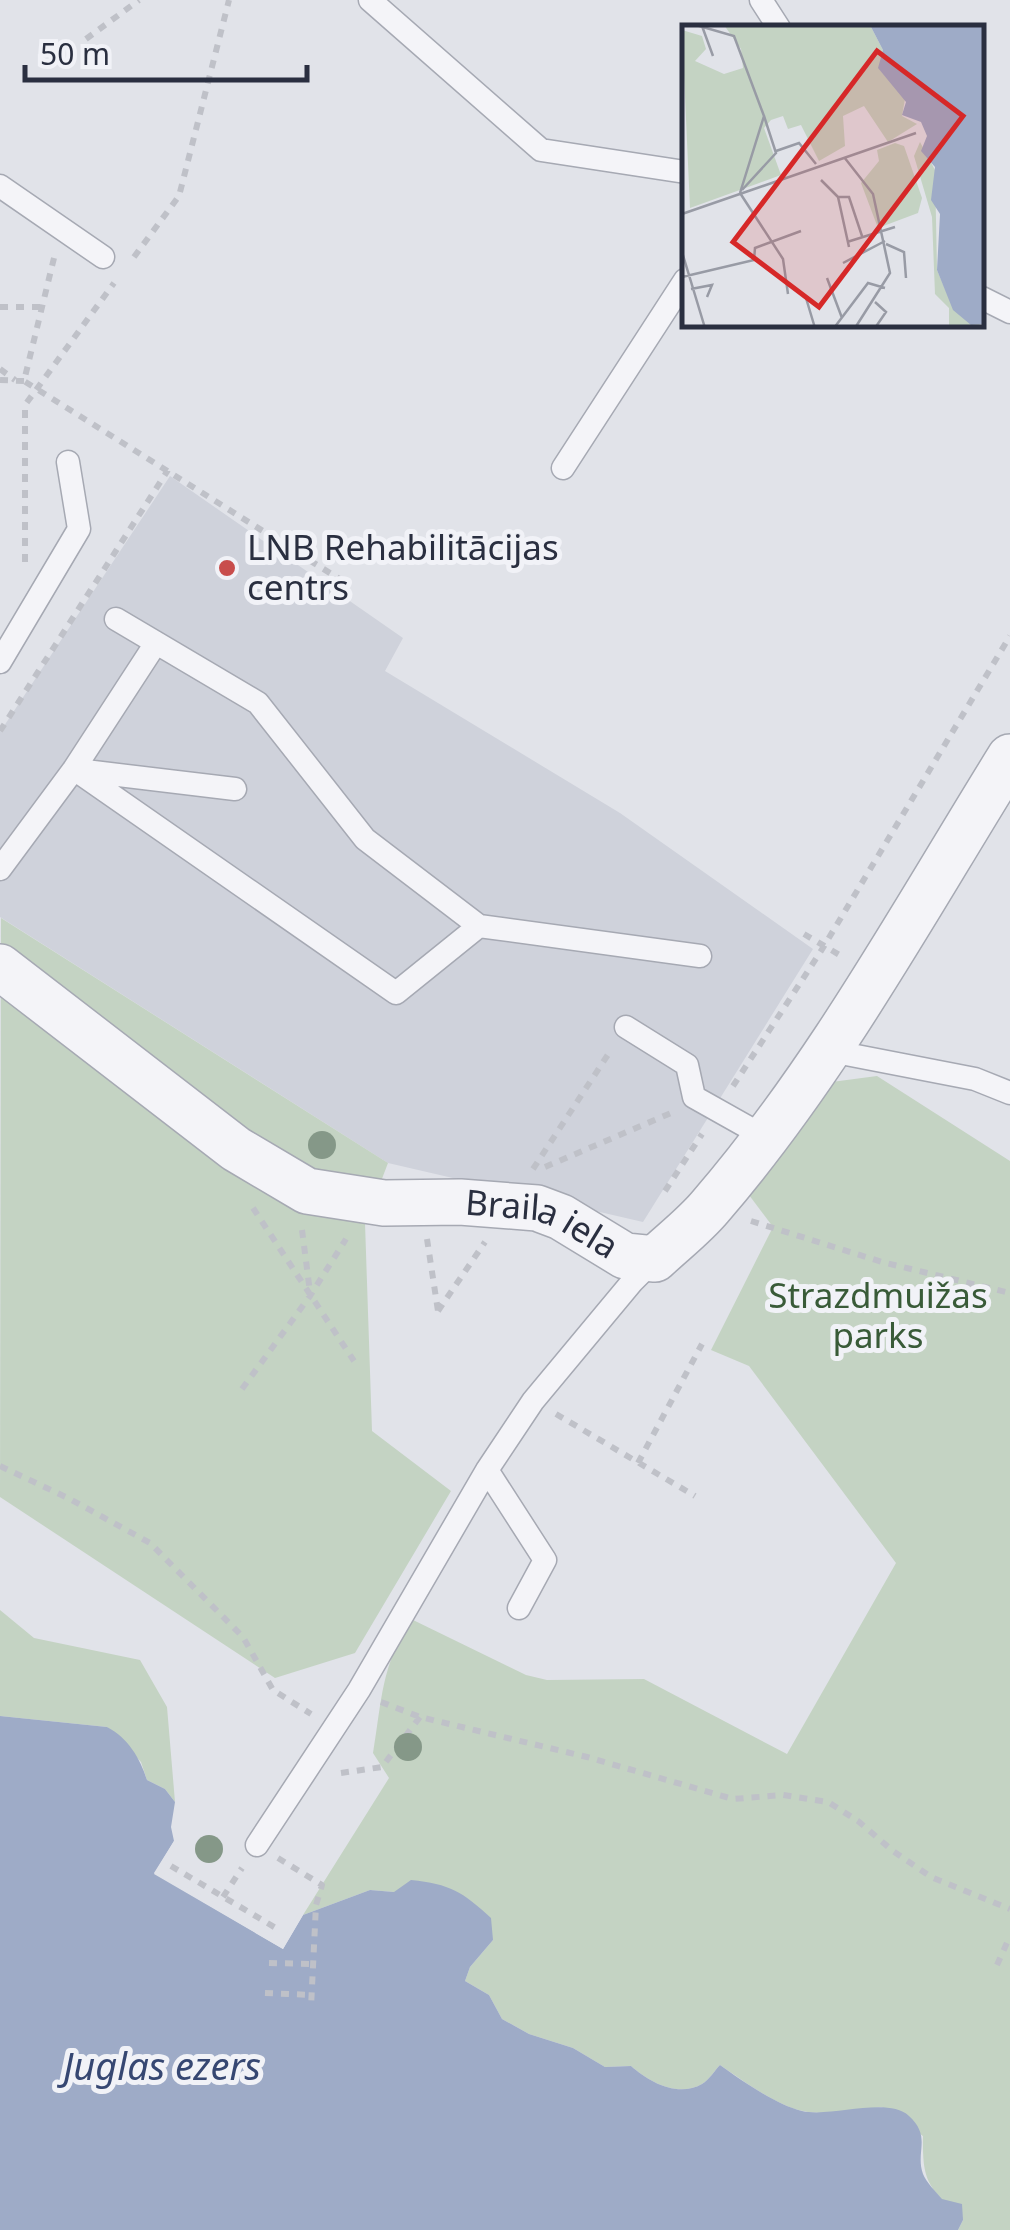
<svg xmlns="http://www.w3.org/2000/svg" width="1010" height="2230" font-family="'Noto Sans',sans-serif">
  <rect width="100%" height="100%" fill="#e1e3e9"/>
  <path fill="#cfd2db" d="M170,476L403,638L385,671L620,813L813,949L643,1222L388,1163L0,917V732Z"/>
  <path fill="#c4d3c3" d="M1,918L388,1163L365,1223L372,1431L451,1491L355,1653L275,1678L0,1497Z
    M877,1076L1010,1161V2230H958L963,2220C929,2187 922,2184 923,2136L882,2107C856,2110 828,2116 803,2111C777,2106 742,2080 720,2065C715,2070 709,2080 702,2084C678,2098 649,2082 631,2066L605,2067L573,2048L529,2034L502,2019L489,1995L465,1981L470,1967L493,1940L394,1892L370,1890L303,1915L389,1778L373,1753C382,1699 381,1667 411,1619L526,1675L547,1680L644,1679L787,1754L896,1563L749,1366L711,1350L773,1227L749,1195L824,1083Z
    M0,1610L34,1638L140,1660L167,1707L175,1802L165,1789L147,1780L141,1762L107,1727L0,1716Z"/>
  <path fill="#9eabc7" d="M0,1716L107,1727C128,1738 140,1758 147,1780L165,1789L175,1802L171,1827L174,1841L154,1874L283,1949L303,1915L370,1890L394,1892L411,1880C450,1884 463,1892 491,1918L493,1940L470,1967L465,1981L489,1995L502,2019L529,2034L573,2048L605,2067L631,2066C649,2082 678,2098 702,2084C709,2080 715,2070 720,2065C741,2080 776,2105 802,2111C831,2118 887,2096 909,2116C932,2137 915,2152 923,2174C926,2182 936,2192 942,2199L962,2204L963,2220L958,2230H0Z"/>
  <path fill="#e1e3e9" d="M174,1841L178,1843L161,1872L281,1942L299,1913L303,1915L283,1949L154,1873Z"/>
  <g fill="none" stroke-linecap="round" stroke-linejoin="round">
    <defs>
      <path id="service" d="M370,0L541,150L685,172
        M761,0L779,28
        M0,186L103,257
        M982,298L1010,312
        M563,468L685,280
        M116,619L258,703L365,839L479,926L700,956
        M0,662L79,529L68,462
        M74,769L396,993L479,926
        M77,770L235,789
        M0,869L74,769L156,643
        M626,1027L687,1065L694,1097L767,1138
        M829,1048L846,1054L975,1079L1010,1093
        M487,1470L545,1560L519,1608
        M257,1845L359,1690L487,1470L533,1401L632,1282L655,1259"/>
      <g id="minor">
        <path id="s1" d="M0,967L236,1149L307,1191L384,1203L460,1202L537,1208L561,1217L625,1256L655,1259C673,1242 694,1226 710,1207C827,1072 916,908 1010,757"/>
      </g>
    </defs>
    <use href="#service" stroke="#a6a9b3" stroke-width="25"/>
    <use href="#minor" stroke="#a6a9b3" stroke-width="48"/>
    <path stroke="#bfc1c8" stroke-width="6" stroke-dasharray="8 8" stroke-linecap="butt" d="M86,39L139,0
      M134,257L179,196L229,0
      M54,258L24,381L349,585
      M0,307H43
      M0,369L15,380
      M0,380L24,381
      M25,562V405L114,283
      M0,731L168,470
      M804,934L843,957
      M733,1086L821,951L1010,636
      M545,1167L671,1113
      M533,1169L611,1050
      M665,1191L702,1134
      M253,1208L354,1361
      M751,1221L882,1262L1010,1293
      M302,1230L310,1292
      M427,1239L438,1311
      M438,1311L485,1242
      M242,1389L310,1296L346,1239
      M556,1414L695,1496
      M638,1463L702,1344
      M0,1466L70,1499L150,1543L243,1637L273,1690L311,1714
      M381,1702L420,1717L587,1757L733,1799L783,1795L828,1802L858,1821L893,1851L931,1877L1010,1909
      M341,1773L382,1767L420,1717
      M278,1858L322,1885L316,1905L311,2007
      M171,1866L281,1931
      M223,1897L242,1868
      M269,1963L314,1964
      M997,1965L1010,1936
      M265,1993L312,1995"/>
    <use href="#service" stroke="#f4f4f8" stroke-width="22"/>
    <use href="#minor" stroke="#f4f4f8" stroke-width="45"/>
  </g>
  <g fill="#859888">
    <circle cx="322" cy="1145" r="14"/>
    <circle cx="408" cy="1747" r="14"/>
    <circle cx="209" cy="1849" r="14"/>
  </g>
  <circle fill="#c84d4c" stroke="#f1f2f7" stroke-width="4" cx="227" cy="568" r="10"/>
  <g text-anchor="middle" stroke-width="10" stroke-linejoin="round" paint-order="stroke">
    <g font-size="35" fill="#2a2f40" stroke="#f1f2f7" text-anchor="start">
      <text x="247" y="560">LNB Rehabilitācijas<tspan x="247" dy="40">centrs</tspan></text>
    </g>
    <g font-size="35" fill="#2a2f40" stroke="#f1f2f7">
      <text dy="12" stroke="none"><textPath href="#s1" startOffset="620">Braila iela</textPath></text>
    </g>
    <g font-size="35" fill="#395b38" stroke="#f1f2f7">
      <text x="878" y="1308">Strazdmuižas<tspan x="878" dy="40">parks</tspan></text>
    </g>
    <g font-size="38" font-style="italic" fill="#364772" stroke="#f1f2f7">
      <text x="162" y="2080">Juglas ezers</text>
    </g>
  </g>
  <g transform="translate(682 25)">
    <rect width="302" height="302" fill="#e1e3e9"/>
    <path d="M42,0H188L201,25L198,45L223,74L220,91L235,99L206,117L182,81L161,91L163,121L137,136L119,100L106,104L101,91L89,95L82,103L99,150L8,183L0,5L20,11L24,24L13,36L42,49L61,43L59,24ZM238,117L253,145L255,245L272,285L302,302H267V283L253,269L250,192L232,131ZM213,118L222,121L240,173L236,188L196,203L179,158L197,136L195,125Z" fill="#c4d3c3"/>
    <path d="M188,0H302V299L289,300L271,285L255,245L258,189L249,175L253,142L239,126L245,111L239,97L220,90L224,77L196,43L201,25Z" fill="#9eabc7"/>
    <path fill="none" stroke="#989ba5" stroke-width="2.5" d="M14,0L52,11L82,91L58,168M20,1L31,31M94,126L117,118L134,139M162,132L191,169L208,248L173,303M139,155L156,172L167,222M60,165L94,128L82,91M58,168L101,234L106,269M156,172H167L180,211M0,189L234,108M165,217L213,202M204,219L222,227L224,253M0,227L23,303M161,238L203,216M0,252L72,235L73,223L119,206M145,253L160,293M9,264L30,260L25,272M124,273L133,303M193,277L204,287L193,303M152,303L186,258L203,263"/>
    <path fill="#d62828" fill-opacity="0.15" stroke="#d62828" stroke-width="5" d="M195,26L281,91L137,282L51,217Z"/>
    <rect width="302" height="302" fill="none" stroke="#2a2f40" stroke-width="5"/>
  </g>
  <path d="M25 65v15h282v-15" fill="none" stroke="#2a2f40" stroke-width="5"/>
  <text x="40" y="65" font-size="30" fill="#2a2f40" stroke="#f1f2f7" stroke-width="8" paint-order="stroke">50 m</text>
</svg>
